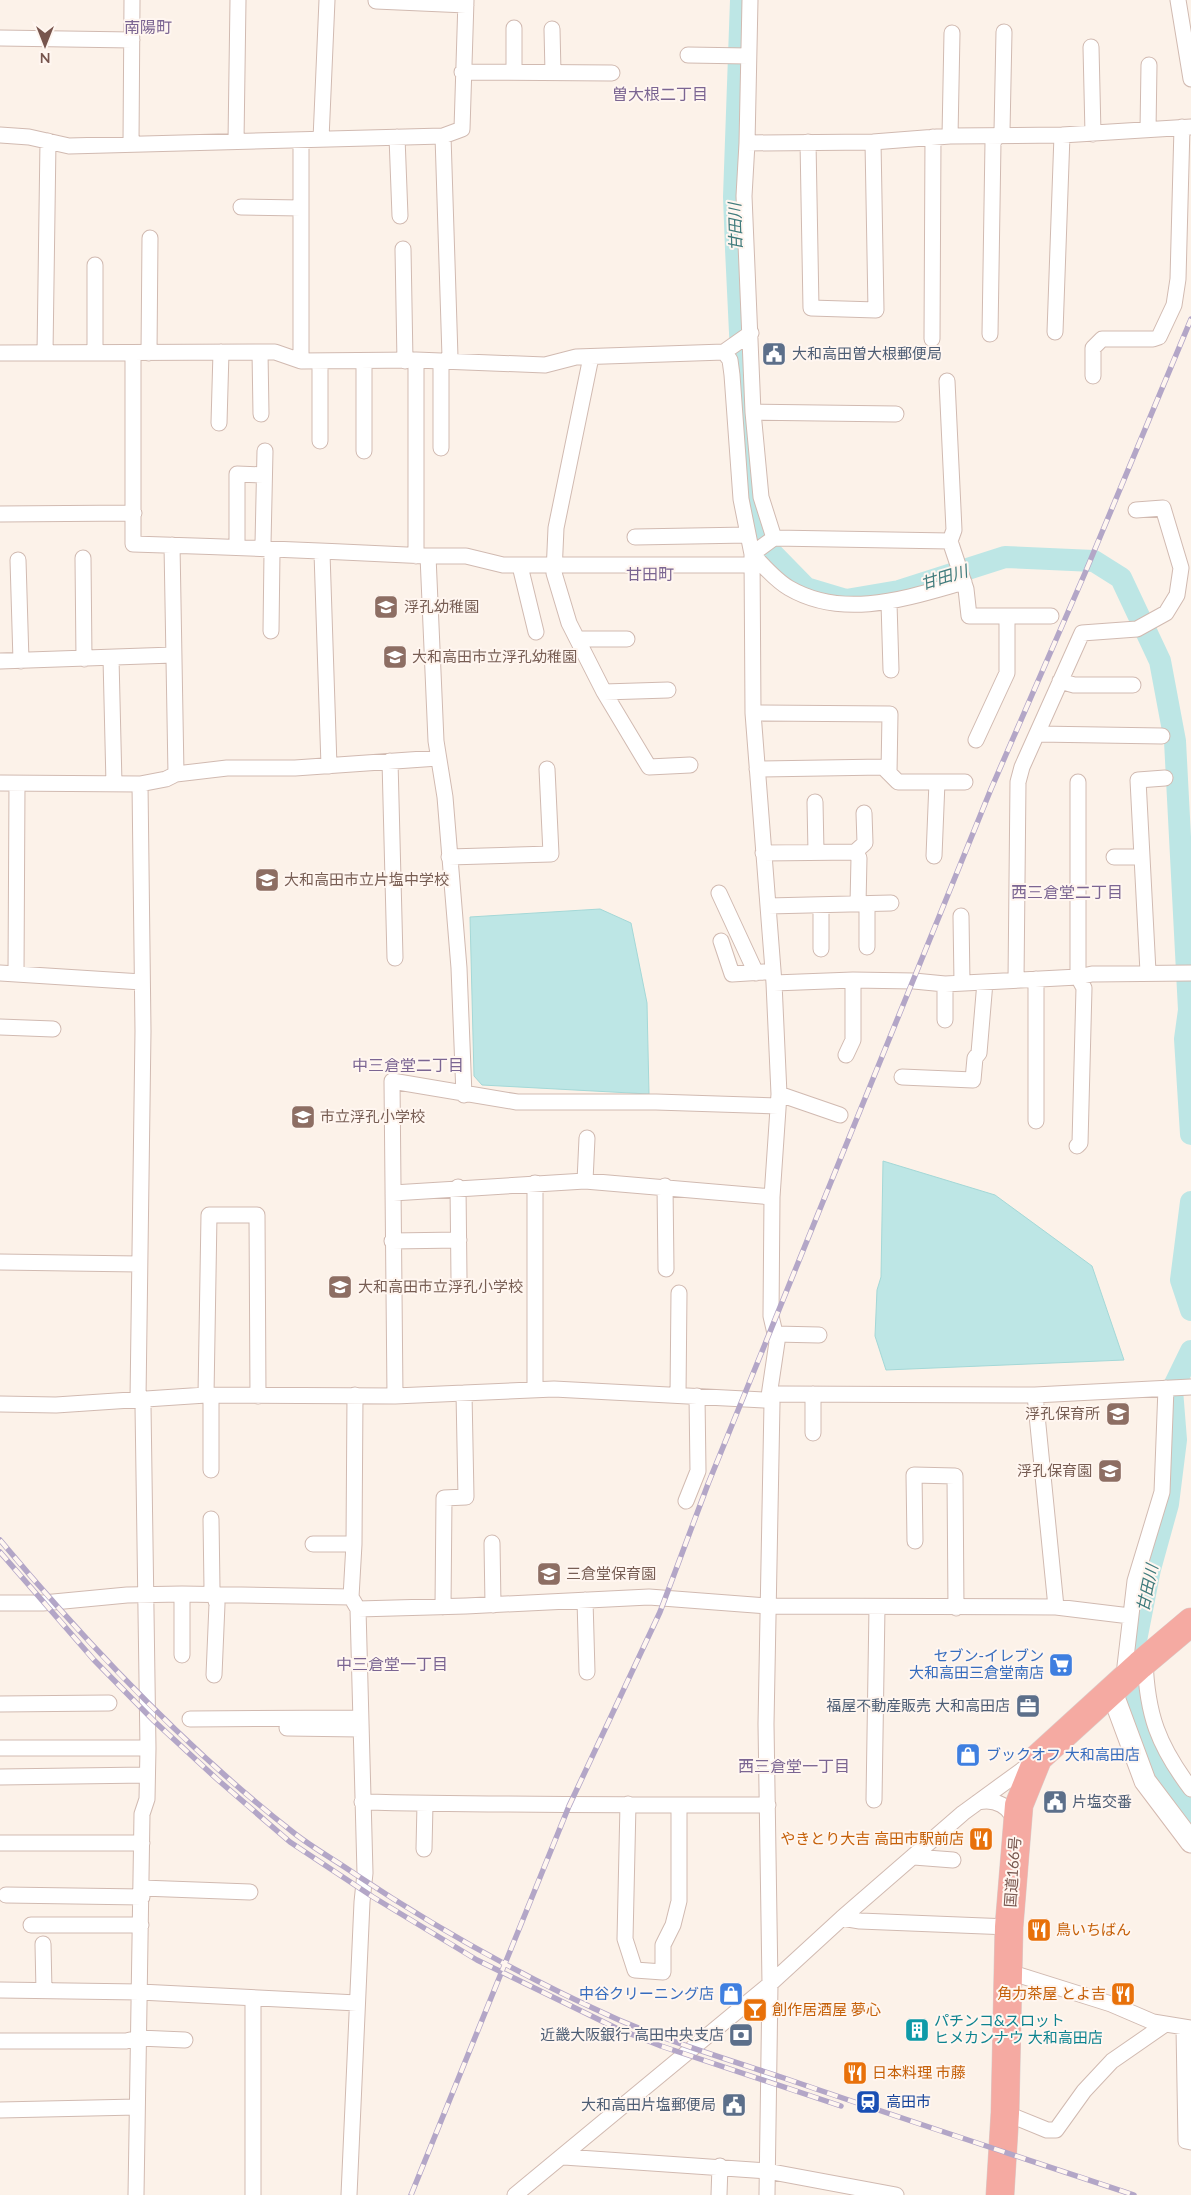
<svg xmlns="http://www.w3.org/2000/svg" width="1191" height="2195" font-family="Lato,'Noto Sans JP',sans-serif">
  <rect width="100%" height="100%" fill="#fcf2e9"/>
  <path fill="#bde6e5" stroke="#a4d8d7" d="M600,909L631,923L647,1003L649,1094L482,1085L474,1076L470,917Z
    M883,1161L995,1195L1092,1266L1124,1360L886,1370L875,1336L877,1290L881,1277Z"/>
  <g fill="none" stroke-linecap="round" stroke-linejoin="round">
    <path stroke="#bde6e5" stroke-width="22" d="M741,0L734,197L736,249L748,500L760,541L806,588L846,600L899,591L1005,557L1094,561L1121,578L1160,661L1175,741L1189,1010L1185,1039L1191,1134
      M1191,1202L1181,1280L1191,1310
      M1191,1351L1172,1390L1176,1440L1168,1504L1150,1569L1133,1656L1131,1700L1144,1741L1168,1790L1191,1814"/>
    <defs>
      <path id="street" d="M750,0L747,143L744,196L753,412L761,497L774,538
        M1178,0L1191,79
        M376,1L466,5
        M514,28V72
        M552,29L553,73
        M0,38L132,40
        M1091,47L1093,134
        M688,55L748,56
        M462,72L612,73
        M1148,130L1149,65
        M0,135L29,137L69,146L443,136L462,129L466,0
        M950,136L952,33
        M397,137L400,216
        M321,139L327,0
        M301,140V361
        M236,141L238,0
        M808,142L811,308L876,310L873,142
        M131,143L132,0
        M747,143L873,142L950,136L1062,135L1191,127
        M241,207L301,208
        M403,249L405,361
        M95,265V353
        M1055,332L1062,135
        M990,334L993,142L1002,131L1004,32
        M932,339L933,137
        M260,352L261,414
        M724,352L730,360L732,375L741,499L752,554L753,713L774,983L779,1094L772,1197L771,1316L777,1342L769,1396L772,1403L766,1724L770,1984L767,2195
        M0,353L275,352L301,361L416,360L545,365L576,357L724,352L751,333
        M45,353L48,141
        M133,353V544C231,547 330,551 428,556L436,741L445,797L459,968L464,1095
        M149,353L150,238
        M591,357L556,528L554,573L569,623L604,692L649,767L690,765
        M416,360V556
        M320,361V441
        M1093,376V348L1102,339H1153L1159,337L1174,305L1178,279L1182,127
        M947,381L954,530L950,541
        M753,412L896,414
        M219,423L221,352
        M441,448V365L450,357L443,136
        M265,451L263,544L272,553L271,631
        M364,451V361
        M0,514L134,513
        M635,537L748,535
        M237,547V474L264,475
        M322,553L329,766
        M428,556H466L503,565H752
        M83,558L84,659
        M18,560L21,661
        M520,566L536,632
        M964,582C907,598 844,620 789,588C775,580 763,565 752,554L774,538L950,541L966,589L969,616H1051
        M889,603L891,670
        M577,639H627
        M111,658L114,784
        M0,661L173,655
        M1060,681L1074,685H1133
        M604,692L668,690
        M753,713L890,714L889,773
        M1038,734L1162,736
        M976,740L1007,673V617
        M390,761L395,958
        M757,769L883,767L898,782H965
        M176,774L227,768H295L438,758
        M0,783L140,784L166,779L176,774L172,545
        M815,802L816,852
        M855,852L865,843L864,813
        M763,853L855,852L859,858L858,904
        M934,856L937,782
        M449,857L551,854L547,769
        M1114,857H1142
        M719,893L756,973
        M867,904V947
        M768,906L891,903
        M961,916L962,983
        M721,941L732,974L764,972
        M821,949V905
        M1148,972L1138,780L1165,778
        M0,973L142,982
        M16,973L17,784
        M1016,980L1018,782L1022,767L1082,633L1137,629L1166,613L1177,595L1181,568L1163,508L1136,510
        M774,983L853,980L914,981L945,984L1078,977L1092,974L1191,973
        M945,1020V984
        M0,1027L53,1029
        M846,1055L853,1040V980
        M902,1077L973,1080L975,1058L979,1053L985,982
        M779,1094L840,1115
        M1036,1121V979
        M1077,1146L1080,1143L1084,988L1078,977V782
        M585,1181L587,1138
        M535,1183V1390
        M665,1186L666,1269
        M458,1187L459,1278
        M393,1193L585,1181L772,1197
        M392,1241L459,1240
        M0,1262L138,1264
        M775,1334L819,1335
        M813,1394V1433
        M206,1395L209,1215H257L258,1396
        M211,1395V1470
        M678,1395L679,1293
        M1035,1395L1056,1607
        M395,1396L392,1081L517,1102H656L778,1106
        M0,1404L56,1405L206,1395L395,1396L554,1389L764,1400L769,1396L780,1394L1035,1395L1191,1387
        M686,1501L698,1471L697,1396
        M211,1519L212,1588L217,1604L214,1675
        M915,1541L914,1475L955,1476L956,1608
        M492,1543L493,1605
        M313,1544H354
        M585,1600L587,1672
        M0,1603H43L127,1595L182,1594L351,1597
        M443,1607L444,1498L466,1497L464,1393
        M358,1609L466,1606L649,1597L768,1606L1056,1607L1130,1616
        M182,1655V1594
        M1145,1660C1147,1715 1158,1745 1191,1789
        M1126,1678L1125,1666L1135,1581L1162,1492L1166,1388
        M0,1704L109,1703
        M190,1719L360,1718
        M287,1728L360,1729
        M0,1748H148
        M0,1777L147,1775
        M874,1800L877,1607
        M362,1802C497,1805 632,1805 768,1805
        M978,1802C995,1798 1011,1806 1015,1824
        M628,1804L625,1939L635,1970L663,1972V1945L673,1925L679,1901V1805
        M0,1843H142
        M424,1849L425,1804
        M914,1857L953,1860
        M142,1888L250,1892
        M6,1895L142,1897
        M842,1918L860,1921L1009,1927
        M31,1925H141
        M43,1944L44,1991
        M1009,1972L1111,2004L1153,2022L1191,2028
        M0,1990L140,1992L357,2003
        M1184,2028L1186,2141L1191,2142
        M0,2041H126L139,2038L185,2040
        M0,2110L137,2107
        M1005,2113L1047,2130H1056L1084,2091L1112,2061L1164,2025
        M564,2157L767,2171L896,2195
        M136,2195L142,1814L147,1799L148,1748L143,1406L138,1399L143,1031L140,784
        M253,2195V1998
        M349,2195L362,1902L365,1873L358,1609L351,1597L354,1544L355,1395
        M515,2195L770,1984L842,1918L963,1813L1033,1762
        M719,2195L720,2166"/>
      <path id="secondary" d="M1112,1692L1145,1781L1191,1842"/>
      <path id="highway" d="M1000,2195L1005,2113L1009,1927L1019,1805L1038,1758L1140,1665L1191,1622"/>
    </defs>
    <use href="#street" stroke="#d1bab1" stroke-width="17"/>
    <use href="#secondary" stroke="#d4b9af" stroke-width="23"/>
    <use href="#highway" stroke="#d9cfcd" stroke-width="29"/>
    <use href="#street" stroke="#fff" stroke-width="15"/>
    <use href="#secondary" stroke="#fff" stroke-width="21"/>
    <use href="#highway" stroke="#f5aaa2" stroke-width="28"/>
    <defs>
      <path id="rail" d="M0,1540C88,1645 185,1748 294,1833C313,1848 335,1860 355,1874C439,1930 527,1979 619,2020C673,2043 729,2060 784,2078C900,2118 1017,2156 1134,2195
        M0,1552L94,1660L154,1721L218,1780L290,1842L373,1897L477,1960L616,2028L661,2046L841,2106
        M411,2195L569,1806L660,1612L708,1484L991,789L1085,573L1191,319"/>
    </defs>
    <use href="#rail" stroke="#b3a6c7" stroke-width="5.5"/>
    <use href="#rail" stroke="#fff6f0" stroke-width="4" stroke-dasharray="11" stroke-linecap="butt"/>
  </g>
  <defs>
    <symbol id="civic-square" viewBox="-11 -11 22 22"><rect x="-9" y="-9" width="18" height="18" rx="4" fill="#5c6f8a" stroke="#fff6f0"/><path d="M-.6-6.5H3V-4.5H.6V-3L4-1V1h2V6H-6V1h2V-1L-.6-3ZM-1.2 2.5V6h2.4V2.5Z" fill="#fff"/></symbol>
    <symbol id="school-square" viewBox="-11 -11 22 22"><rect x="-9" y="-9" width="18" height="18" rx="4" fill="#8d6e63" stroke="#fff6f0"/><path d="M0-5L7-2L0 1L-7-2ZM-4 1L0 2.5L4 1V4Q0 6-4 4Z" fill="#fff"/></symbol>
    <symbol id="supermarket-square" viewBox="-11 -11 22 22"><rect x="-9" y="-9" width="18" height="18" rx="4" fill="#3f7fe0" stroke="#fff6f0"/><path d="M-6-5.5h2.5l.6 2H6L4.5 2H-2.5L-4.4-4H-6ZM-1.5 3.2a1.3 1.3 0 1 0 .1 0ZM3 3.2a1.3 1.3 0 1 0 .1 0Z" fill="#fff"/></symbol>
    <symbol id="office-square" viewBox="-11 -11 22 22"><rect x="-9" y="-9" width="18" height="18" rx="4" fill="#5c6f8a" stroke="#fff6f0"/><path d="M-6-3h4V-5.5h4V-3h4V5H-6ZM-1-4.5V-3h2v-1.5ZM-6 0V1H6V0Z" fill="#fff"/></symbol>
    <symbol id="shop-square" viewBox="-11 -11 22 22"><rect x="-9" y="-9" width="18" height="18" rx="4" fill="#3f7fe0" stroke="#fff6f0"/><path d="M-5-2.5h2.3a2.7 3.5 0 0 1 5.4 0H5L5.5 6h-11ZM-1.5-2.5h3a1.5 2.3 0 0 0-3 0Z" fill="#fff"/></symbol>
    <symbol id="restaurant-square" viewBox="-11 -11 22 22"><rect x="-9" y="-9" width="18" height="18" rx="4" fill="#e8710a" stroke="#fff6f0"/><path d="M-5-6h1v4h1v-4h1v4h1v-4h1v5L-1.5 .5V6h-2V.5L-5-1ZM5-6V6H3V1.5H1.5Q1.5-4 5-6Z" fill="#fff"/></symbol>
    <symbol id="bar-square" viewBox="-11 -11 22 22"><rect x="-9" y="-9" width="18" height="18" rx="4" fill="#e8710a" stroke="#fff6f0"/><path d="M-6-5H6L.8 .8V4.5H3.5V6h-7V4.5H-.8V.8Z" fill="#fff"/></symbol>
    <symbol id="building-square" viewBox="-11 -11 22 22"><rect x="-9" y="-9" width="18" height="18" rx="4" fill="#0f9aa8" stroke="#fff6f0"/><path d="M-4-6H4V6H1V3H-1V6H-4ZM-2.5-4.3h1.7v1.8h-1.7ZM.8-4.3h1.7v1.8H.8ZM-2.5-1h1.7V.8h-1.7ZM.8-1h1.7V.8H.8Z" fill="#fff"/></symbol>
    <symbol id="bank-square" viewBox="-11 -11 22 22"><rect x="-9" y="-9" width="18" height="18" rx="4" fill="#5c6f8a" stroke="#fff6f0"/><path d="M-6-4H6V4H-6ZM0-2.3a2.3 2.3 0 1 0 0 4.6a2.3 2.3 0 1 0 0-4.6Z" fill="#fff"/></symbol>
    <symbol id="station-square" viewBox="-11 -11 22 22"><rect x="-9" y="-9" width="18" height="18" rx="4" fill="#1a4fb4" stroke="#fff6f0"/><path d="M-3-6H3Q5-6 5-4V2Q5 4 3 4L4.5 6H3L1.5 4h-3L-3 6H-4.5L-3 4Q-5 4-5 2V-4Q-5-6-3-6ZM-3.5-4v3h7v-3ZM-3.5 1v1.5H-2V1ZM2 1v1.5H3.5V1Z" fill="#fff"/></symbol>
  </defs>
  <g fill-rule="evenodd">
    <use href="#civic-square" x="760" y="340" width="28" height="28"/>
    <use href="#school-square" x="372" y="593" width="28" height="28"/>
    <use href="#school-square" x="381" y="643" width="28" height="28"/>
    <use href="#school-square" x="253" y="866" width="28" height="28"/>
    <use href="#school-square" x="289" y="1103" width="28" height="28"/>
    <use href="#school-square" x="326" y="1273" width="28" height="28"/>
    <use href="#school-square" x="1104" y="1400" width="28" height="28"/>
    <use href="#school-square" x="1096" y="1457" width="28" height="28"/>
    <use href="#school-square" x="535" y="1560" width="28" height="28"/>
    <use href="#supermarket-square" x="1047" y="1651" width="28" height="28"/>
    <use href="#office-square" x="1014" y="1692" width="28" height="28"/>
    <use href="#shop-square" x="954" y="1741" width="28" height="28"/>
    <use href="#civic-square" x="1041" y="1788" width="28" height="28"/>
    <use href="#restaurant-square" x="967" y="1825" width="28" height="28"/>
    <use href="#restaurant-square" x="1025" y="1916" width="28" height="28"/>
    <use href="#shop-square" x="717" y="1980" width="28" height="28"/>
    <use href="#restaurant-square" x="1109" y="1980" width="28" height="28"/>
    <use href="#bar-square" x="741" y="1996" width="28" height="28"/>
    <use href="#building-square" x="903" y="2016" width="28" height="28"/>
    <use href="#bank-square" x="727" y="2021" width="28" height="28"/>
    <use href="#restaurant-square" x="841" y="2059" width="28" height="28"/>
    <use href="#station-square" x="854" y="2088" width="28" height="28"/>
    <use href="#civic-square" x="720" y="2091" width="28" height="28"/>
  </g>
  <g text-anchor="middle" stroke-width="4" stroke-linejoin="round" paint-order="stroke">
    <g font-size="15" fill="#4e5e75" stroke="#fff6f0" text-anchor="end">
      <text x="792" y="359" text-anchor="start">大和高田曽大根郵便局</text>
      <text x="1010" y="1711">福屋不動産販売 大和高田店</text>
      <text x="1072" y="1807" text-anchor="start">片塩交番</text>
      <text x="724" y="2040">近畿大阪銀行 高田中央支店</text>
      <text x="716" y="2110">大和高田片塩郵便局</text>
    </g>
    <g font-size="15" fill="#785e54" stroke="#fff6f0" text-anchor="start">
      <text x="404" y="612">浮孔幼稚園</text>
      <text x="412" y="662">大和高田市立浮孔幼稚園</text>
      <text x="284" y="885">大和高田市立片塩中学校</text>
      <text x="320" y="1122">市立浮孔小学校</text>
      <text x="358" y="1292">大和高田市立浮孔小学校</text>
      <text x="1100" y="1419" text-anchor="end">浮孔保育所</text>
      <text x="1092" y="1476" text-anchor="end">浮孔保育園</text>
      <text x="566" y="1579">三倉堂保育園</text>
    </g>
    <g font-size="15" fill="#366cbe" stroke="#fff6f0" text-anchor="end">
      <text x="1044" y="1661">セブン-イレブン<tspan x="1044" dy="17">大和高田三倉堂南店</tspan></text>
      <text x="986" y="1760" text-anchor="start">ブックオフ 大和高田店</text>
      <text x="714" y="1999">中谷クリーニング店</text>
    </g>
    <g font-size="15" fill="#c56008" stroke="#fff6f0" text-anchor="start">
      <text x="964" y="1844" text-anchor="end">やきとり大吉 高田市駅前店</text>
      <text x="1056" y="1935">鳥いちばん</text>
      <text x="1106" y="1999" text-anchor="end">角力茶屋 とよ吉</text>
      <text x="772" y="2015">創作居酒屋 夢心</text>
      <text x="872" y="2078">日本料理 市藤</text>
    </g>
    <g font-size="15" fill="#77554d" stroke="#fff6f0">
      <text transform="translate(1013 1872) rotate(-86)" y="5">国道166号</text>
    </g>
    <g font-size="15" fill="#0d838f" stroke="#fff6f0" text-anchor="start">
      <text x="934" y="2026">パチンコ&amp;スロット<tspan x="934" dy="17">ヒメカンナウ 大和高田店</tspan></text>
    </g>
    <g font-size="15" fill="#164399" stroke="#fff6f0" text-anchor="start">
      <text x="886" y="2107">高田市</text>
    </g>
    <g font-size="16" fill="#7b6592" stroke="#fff6f0">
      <text x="148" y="33">南陽町</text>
      <text x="660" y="100">曽大根二丁目</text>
      <text x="650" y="580">甘田町</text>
      <text x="1067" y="898">西三倉堂二丁目</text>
      <text x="408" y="1071">中三倉堂二丁目</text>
      <text x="392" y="1670">中三倉堂一丁目</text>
      <text x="794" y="1772">西三倉堂一丁目</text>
    </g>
    <g font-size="16" font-style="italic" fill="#407b7c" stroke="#fff6f0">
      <text transform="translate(735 227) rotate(-92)" y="6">甘田川</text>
      <text transform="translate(944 577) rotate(-17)" y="6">甘田川</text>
      <text transform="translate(1147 1588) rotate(-78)" y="6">甘田川</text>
    </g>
  </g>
  <g transform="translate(45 45) rotate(180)" stroke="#fff6f0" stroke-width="4" paint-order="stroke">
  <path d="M0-4L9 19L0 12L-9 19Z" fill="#77554d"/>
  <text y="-8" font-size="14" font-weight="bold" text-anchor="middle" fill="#77554d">N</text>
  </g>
</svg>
